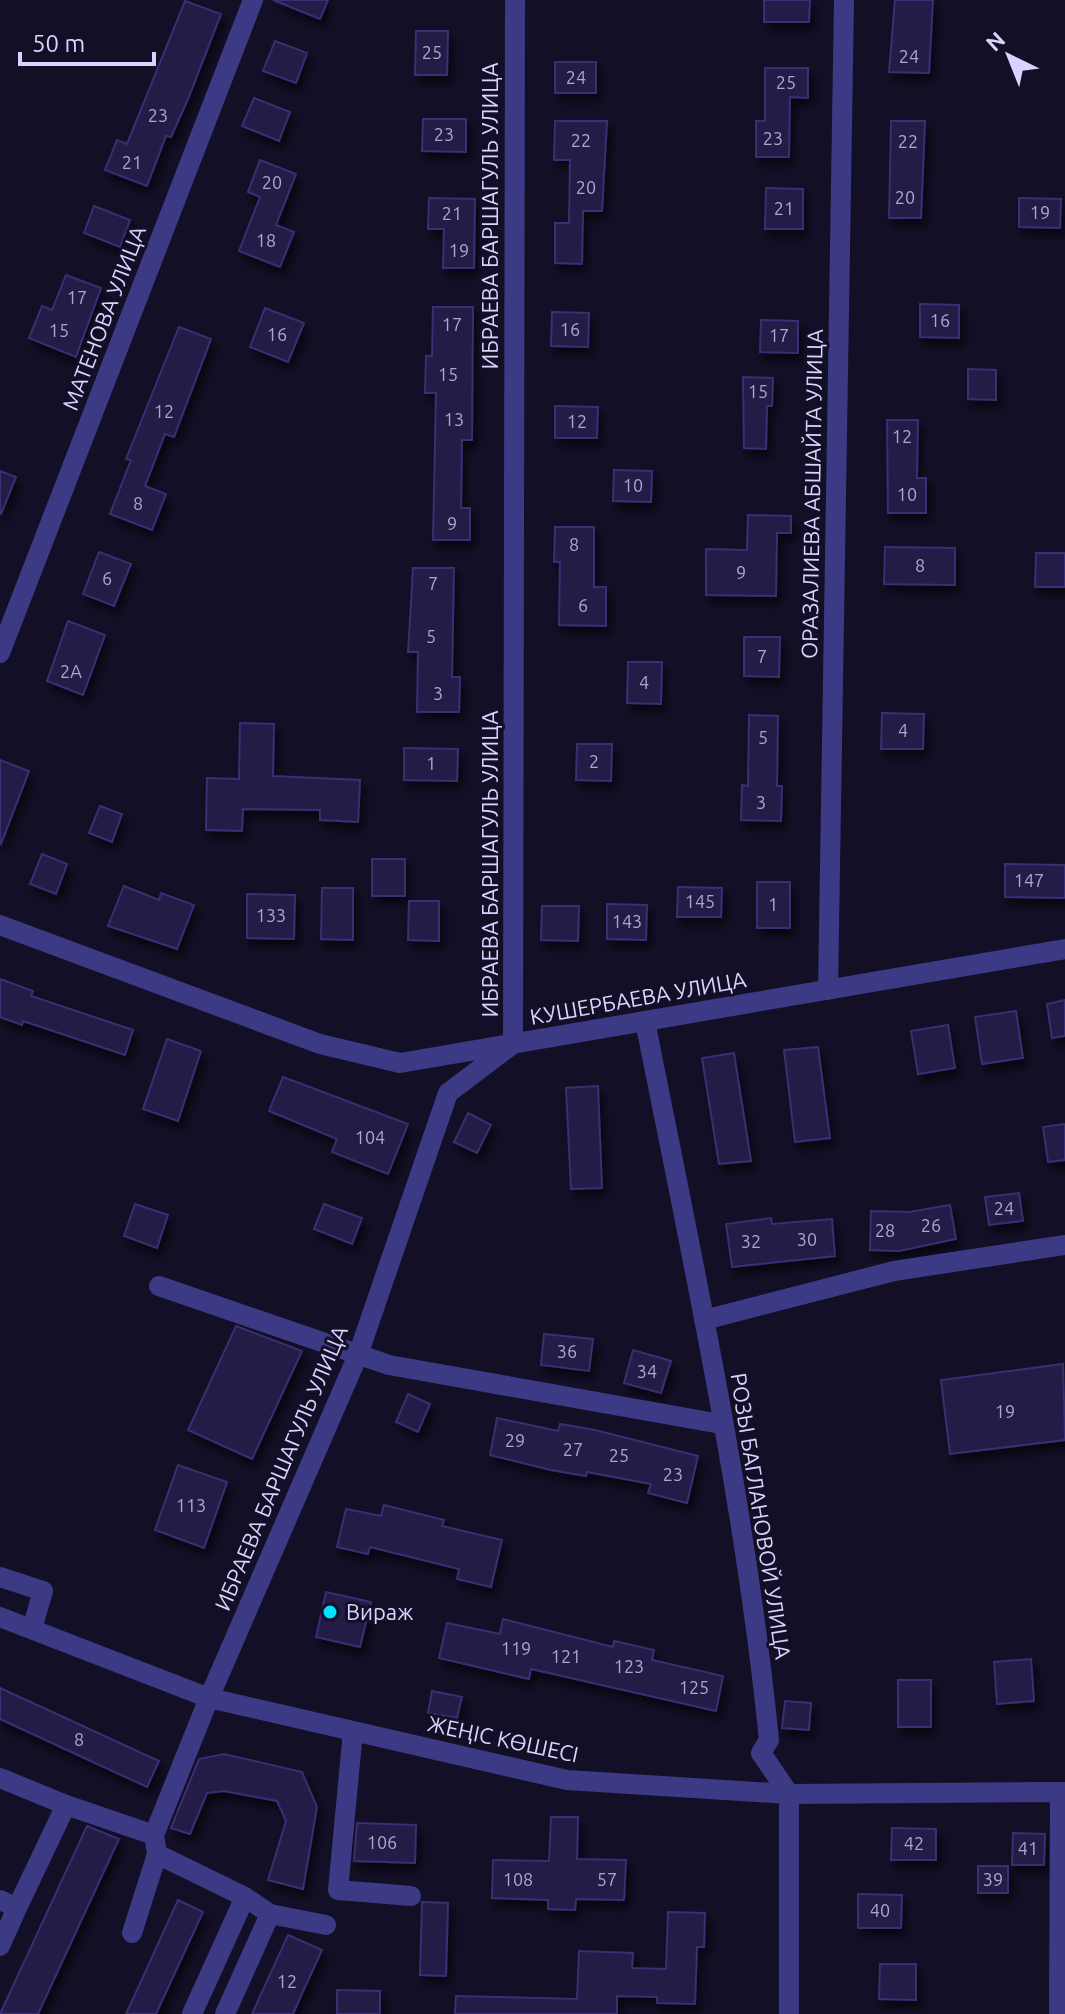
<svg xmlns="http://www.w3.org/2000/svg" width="1065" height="2014" font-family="Ubuntu,sans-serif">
  <defs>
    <filter id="shadow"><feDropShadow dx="4" dy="7" stdDeviation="4" flood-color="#0009"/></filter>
  </defs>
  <rect width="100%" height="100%" fill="#130f26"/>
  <path fill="#241b47" stroke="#3b2d73" stroke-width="2" filter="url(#shadow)" d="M273,0H328L320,19Z
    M764,0H810L809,22H764Z
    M895,0H933L929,73L889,72Z
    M185,1L221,14L188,99L171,137L166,136L147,186L105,170L117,140L127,144Z
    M416,31H448L447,75H415Z
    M275,41L307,53L296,83L263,71Z
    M555,62H596V93H555Z
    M765,68H808V98L790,97L789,157H756V121H765Z
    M254,98L290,112L279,141L242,126Z
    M423,119H466V152L422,151Z
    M555,121H607L602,211H583L582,264L555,263V223H569L570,160H554Z
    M891,121H925L921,218H889Z
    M260,160L296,174L276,225L294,232L280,267L239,251L260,197L248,192Z
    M766,188L803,189V229H765Z
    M429,198L475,199L474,268H443L444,229H428Z
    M1019,198L1061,199L1060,228L1019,227Z
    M94,206L130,220L120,247L84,233Z
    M66,275L101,288L76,357L29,338L42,306L52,310Z
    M920,304L959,305V338L920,337Z
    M433,307H473L472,440H462L461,508H470V540H433L436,393H425L426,356H432Z
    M265,308L304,323L288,362L250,347Z
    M552,312L589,313L588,347L551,346Z
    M761,320L798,321V353L760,352Z
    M179,327L211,339L174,437L165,434L145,486L166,494L152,530L110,514L131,460L126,459Z
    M968,369L996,370V400L968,399Z
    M743,377L773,378L772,406H767L766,449L744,448Z
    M555,406L598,407L597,438H555Z
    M887,420H918L917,478H926V513H888Z
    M614,470L652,471L651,502L613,501Z
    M0,471L16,477L1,514H0Z
    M748,515L791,516V533H777L776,596L706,595V549L747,550Z
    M555,527H594V587H606V626L559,625L560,562H554Z
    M885,547L955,548V585L884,584Z
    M99,552L131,564L114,606L83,594Z
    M1036,553H1065V587H1035Z
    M413,568H454L452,677H460L459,712H417L418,652H408Z
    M68,621L105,635L83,695L47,681Z
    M744,637H780L779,677L744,676Z
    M628,662H662L661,704L627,703Z
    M882,713L924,714L923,749H881Z
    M749,715L778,716L777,786H782L781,821L741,820L742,785L748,786Z
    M240,723L274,724L273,776L360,780L358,822L320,820V810L243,809L242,831L206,830L207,778L239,779Z
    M577,744H612L611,781L576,780Z
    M404,748L458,749L457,781L404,780Z
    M0,760L29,771L1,844L0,843Z
    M100,806L122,814L112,842L89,833Z
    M42,854L67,864L56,894L30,884Z
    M372,859H405V896H372Z
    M1005,864L1065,865V898L1005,897Z
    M757,882H790V928H757Z
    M124,886L159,900L161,893L194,905L177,949L108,926Z
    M678,887L722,888L721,917H677Z
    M322,888H353V940L321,939Z
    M247,894L295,895L294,939L247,938Z
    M409,901H439V941L408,940Z
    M607,904L647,905L646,940L607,939Z
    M542,906H579L578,941L541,940Z
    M0,979L33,991L31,996L133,1030L125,1055L23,1021L22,1025L0,1017Z
    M1065,1000V1036L1052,1038L1047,1004Z
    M1016,1011L1023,1058L982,1064L975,1017Z
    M948,1025L955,1068L918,1074L911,1031Z
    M167,1039L201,1051L178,1121L143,1109Z
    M818,1047L830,1138L795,1142L784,1050Z
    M734,1053L751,1161L719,1164L702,1058Z
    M283,1077L408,1124L388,1174L332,1152L337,1139L269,1111Z
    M598,1086L602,1188L571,1189L566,1088Z
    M468,1113L491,1125L477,1153L454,1142Z
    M1065,1124V1160L1048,1162L1043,1127Z
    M1019,1193L1023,1221L989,1225L985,1197Z
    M135,1204L168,1215L157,1248L124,1236Z
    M324,1204L362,1218L352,1244L314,1229Z
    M950,1205L956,1239L899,1251L870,1250L871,1211L909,1212Z
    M771,1218L772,1224L832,1219L835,1256L732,1267L726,1224Z
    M236,1326L302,1351L252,1459L188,1430Z
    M544,1334L593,1339L589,1371L541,1365Z
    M633,1350L671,1361L661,1393L624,1383Z
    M1063,1364L1065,1440L950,1454L941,1380Z
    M408,1394L430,1404L418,1432L396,1422Z
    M497,1418L558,1431L560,1424L595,1430L698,1456L687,1503L648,1493L651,1484L587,1472L586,1476L551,1470L490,1455Z
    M178,1465L227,1482L204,1548L155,1530Z
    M384,1505L444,1520L442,1526L502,1540L491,1587L457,1579L459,1569L370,1547L368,1554L337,1547L346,1509L381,1516Z
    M326,1592L371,1602L360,1647L316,1637Z
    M503,1619L613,1647L614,1641L654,1650L652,1660L723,1676L716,1711L531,1669L529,1679L439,1658L447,1623L500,1634Z
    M1031,1659L1034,1701L997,1704L994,1662Z
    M898,1680H931V1727H898Z
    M0,1688L159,1761L147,1787L0,1719Z
    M432,1691L462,1697L457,1718L428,1713Z
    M785,1701L811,1703L809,1730L782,1728Z
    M224,1754L302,1772L317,1807L303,1889L268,1880L286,1821L277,1801L224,1791L207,1793L190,1834L171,1828L199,1759Z
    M551,1817H578L577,1859L626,1860L624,1900L576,1899L575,1910L548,1909V1900L492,1898L493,1860L549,1861Z
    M357,1823L416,1825L415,1863L354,1861Z
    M87,1826L119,1839L38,2014H0Z
    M892,1828L936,1829V1860H891Z
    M1013,1833L1045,1834L1044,1865H1012Z
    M978,1866H1008V1893H978Z
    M858,1894L902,1895L901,1928H858Z
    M178,1900L203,1912L156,2014H126Z
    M422,1902L448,1903L446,1976L420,1975Z
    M668,1912L705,1913L704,1947H697L695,2004L657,2003V1997L617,1996V2014H455L456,1996L577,1999L579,1951L633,1953L632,1968L666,1969Z
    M288,1935L322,1950L300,1998L293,2014H252Z
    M880,1964H916V2000L879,1999Z
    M337,1990L380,1991V2014H337Z"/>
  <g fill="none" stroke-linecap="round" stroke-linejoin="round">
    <path stroke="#3d3a85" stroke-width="20" d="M0,653L253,0
      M0,925L320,1044L400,1063L1065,949
      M828,990L844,0
      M645,1021C692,1258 745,1500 769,1740L761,1753L789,1794V2014
      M159,1286L389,1365L721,1424
      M704,1320L894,1271L1065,1245
      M0,1577L43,1591L32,1629
      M0,1617L209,1698L567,1780L789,1794L1065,1792
      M353,1731L338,1890L411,1896
      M0,1778L66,1805L17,1908L0,1900
      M66,1805L154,1835L209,1698L358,1355L448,1093L513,1044L515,0
      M154,1835L157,1854L245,1897L270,1914L225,2014
      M270,1914L326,1925
      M132,1933L157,1854
      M0,1946L17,1908
      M192,2014L245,1897
      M1059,2014L1060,1792"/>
  </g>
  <circle fill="#00e5ff" stroke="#130f26" stroke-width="3" cx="330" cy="1612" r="8"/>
  <g text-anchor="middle" stroke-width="6" stroke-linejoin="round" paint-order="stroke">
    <g font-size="18" fill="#aca6d1">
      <text x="432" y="59">25</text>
      <text x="909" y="63">24</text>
      <text x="576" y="84">24</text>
      <text x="786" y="89">25</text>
      <text x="158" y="122">23</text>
      <text x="444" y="141">23</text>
      <text x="773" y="145">23</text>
      <text x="581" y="147">22</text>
      <text x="908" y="148">22</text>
      <text x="132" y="169">21</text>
      <text x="272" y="189">20</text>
      <text x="586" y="194">20</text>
      <text x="905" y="204">20</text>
      <text x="784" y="215">21</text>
      <text x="1040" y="219">19</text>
      <text x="452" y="220">21</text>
      <text x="266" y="247">18</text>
      <text x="459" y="257">19</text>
      <text x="77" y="304">17</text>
      <text x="940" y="327">16</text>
      <text x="452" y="331">17</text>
      <text x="570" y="336">16</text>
      <text x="59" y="337">15</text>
      <text x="277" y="341">16</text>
      <text x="779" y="342">17</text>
      <text x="448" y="381">15</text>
      <text x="758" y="398">15</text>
      <text x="164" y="418">12</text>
      <text x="454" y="426">13</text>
      <text x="577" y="428">12</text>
      <text x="902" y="443">12</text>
      <text x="633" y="492">10</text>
      <text x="907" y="501">10</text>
      <text x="138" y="510">8</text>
      <text x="452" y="530">9</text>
      <text x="574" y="551">8</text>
      <text x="920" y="572">8</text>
      <text x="741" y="579">9</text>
      <text x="107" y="585">6</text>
      <text x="433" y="590">7</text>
      <text x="583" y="612">6</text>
      <text x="431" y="643">5</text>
      <text x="762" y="663">7</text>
      <text x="71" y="678">2А</text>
      <text x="644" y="689">4</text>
      <text x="438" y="700">3</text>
      <text x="903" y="737">4</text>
      <text x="763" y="744">5</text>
      <text x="594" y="768">2</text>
      <text x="431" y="770">1</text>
      <text x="761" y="809">3</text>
      <text x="1029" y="887">147</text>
      <text x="700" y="908">145</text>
      <text x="773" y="911">1</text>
      <text x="271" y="922">133</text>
      <text x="627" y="928">143</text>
      <text x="370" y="1144">104</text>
      <text x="1004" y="1215">24</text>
      <text x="931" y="1232">26</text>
      <text x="885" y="1237">28</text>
      <text x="807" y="1246">30</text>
      <text x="751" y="1248">32</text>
      <text x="567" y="1358">36</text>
      <text x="647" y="1378">34</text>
      <text x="1005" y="1418">19</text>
      <text x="515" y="1447">29</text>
      <text x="573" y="1456">27</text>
      <text x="619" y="1462">25</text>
      <text x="673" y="1481">23</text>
      <text x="191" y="1512">113</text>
      <text x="516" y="1655">119</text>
      <text x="566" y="1663">121</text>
      <text x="629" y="1673">123</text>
      <text x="694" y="1694">125</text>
      <text x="79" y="1746">8</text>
      <text x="382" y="1849">106</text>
      <text x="914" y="1850">42</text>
      <text x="1028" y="1855">41</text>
      <text x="518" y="1886">108</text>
      <text x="607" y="1886">57</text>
      <text x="993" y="1886">39</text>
      <text x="880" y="1917">40</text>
      <text x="287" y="1988">12</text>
    </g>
    <g font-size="22" fill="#d9d4ff" stroke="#130f26">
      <text transform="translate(490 216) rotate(-90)" y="8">ИБРАЕВА БАРШАГУЛЬ УЛИЦА</text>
      <text transform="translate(104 318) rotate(-69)" y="8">МАТЕНОВА УЛИЦА</text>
      <text transform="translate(812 494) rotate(-89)" y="8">ОРАЗАЛИЕВА АБШАЙТА УЛИЦА</text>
      <text transform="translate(490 864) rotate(-90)" y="8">ИБРАЕВА БАРШАГУЛЬ УЛИЦА</text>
      <text transform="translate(638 998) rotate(-10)" y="8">КУШЕРБАЕВА УЛИЦА</text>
      <text transform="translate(281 1468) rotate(-67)" y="8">ИБРАЕВА БАРШАГУЛЬ УЛИЦА</text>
      <text transform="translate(761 1516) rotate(81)" y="8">РОЗЫ БАГЛАНОВОЙ УЛИЦА</text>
      <text transform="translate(503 1739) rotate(12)" y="8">ЖЕҢІС КӨШЕСІ</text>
    </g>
    <g font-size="22" fill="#d9d4ff" stroke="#130f26" text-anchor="start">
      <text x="346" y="1620">Вираж</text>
    </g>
  </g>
  <g transform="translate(1009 56) rotate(317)" stroke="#130f26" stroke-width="6" paint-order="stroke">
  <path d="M0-6L14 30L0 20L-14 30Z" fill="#d9d4ff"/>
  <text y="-12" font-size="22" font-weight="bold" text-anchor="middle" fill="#d9d4ff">N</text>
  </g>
  <path d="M20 52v12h134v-12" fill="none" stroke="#d9d4ff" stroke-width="4"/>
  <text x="32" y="52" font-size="24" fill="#d9d4ff" stroke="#130f26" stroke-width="6" paint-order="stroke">50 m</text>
</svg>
